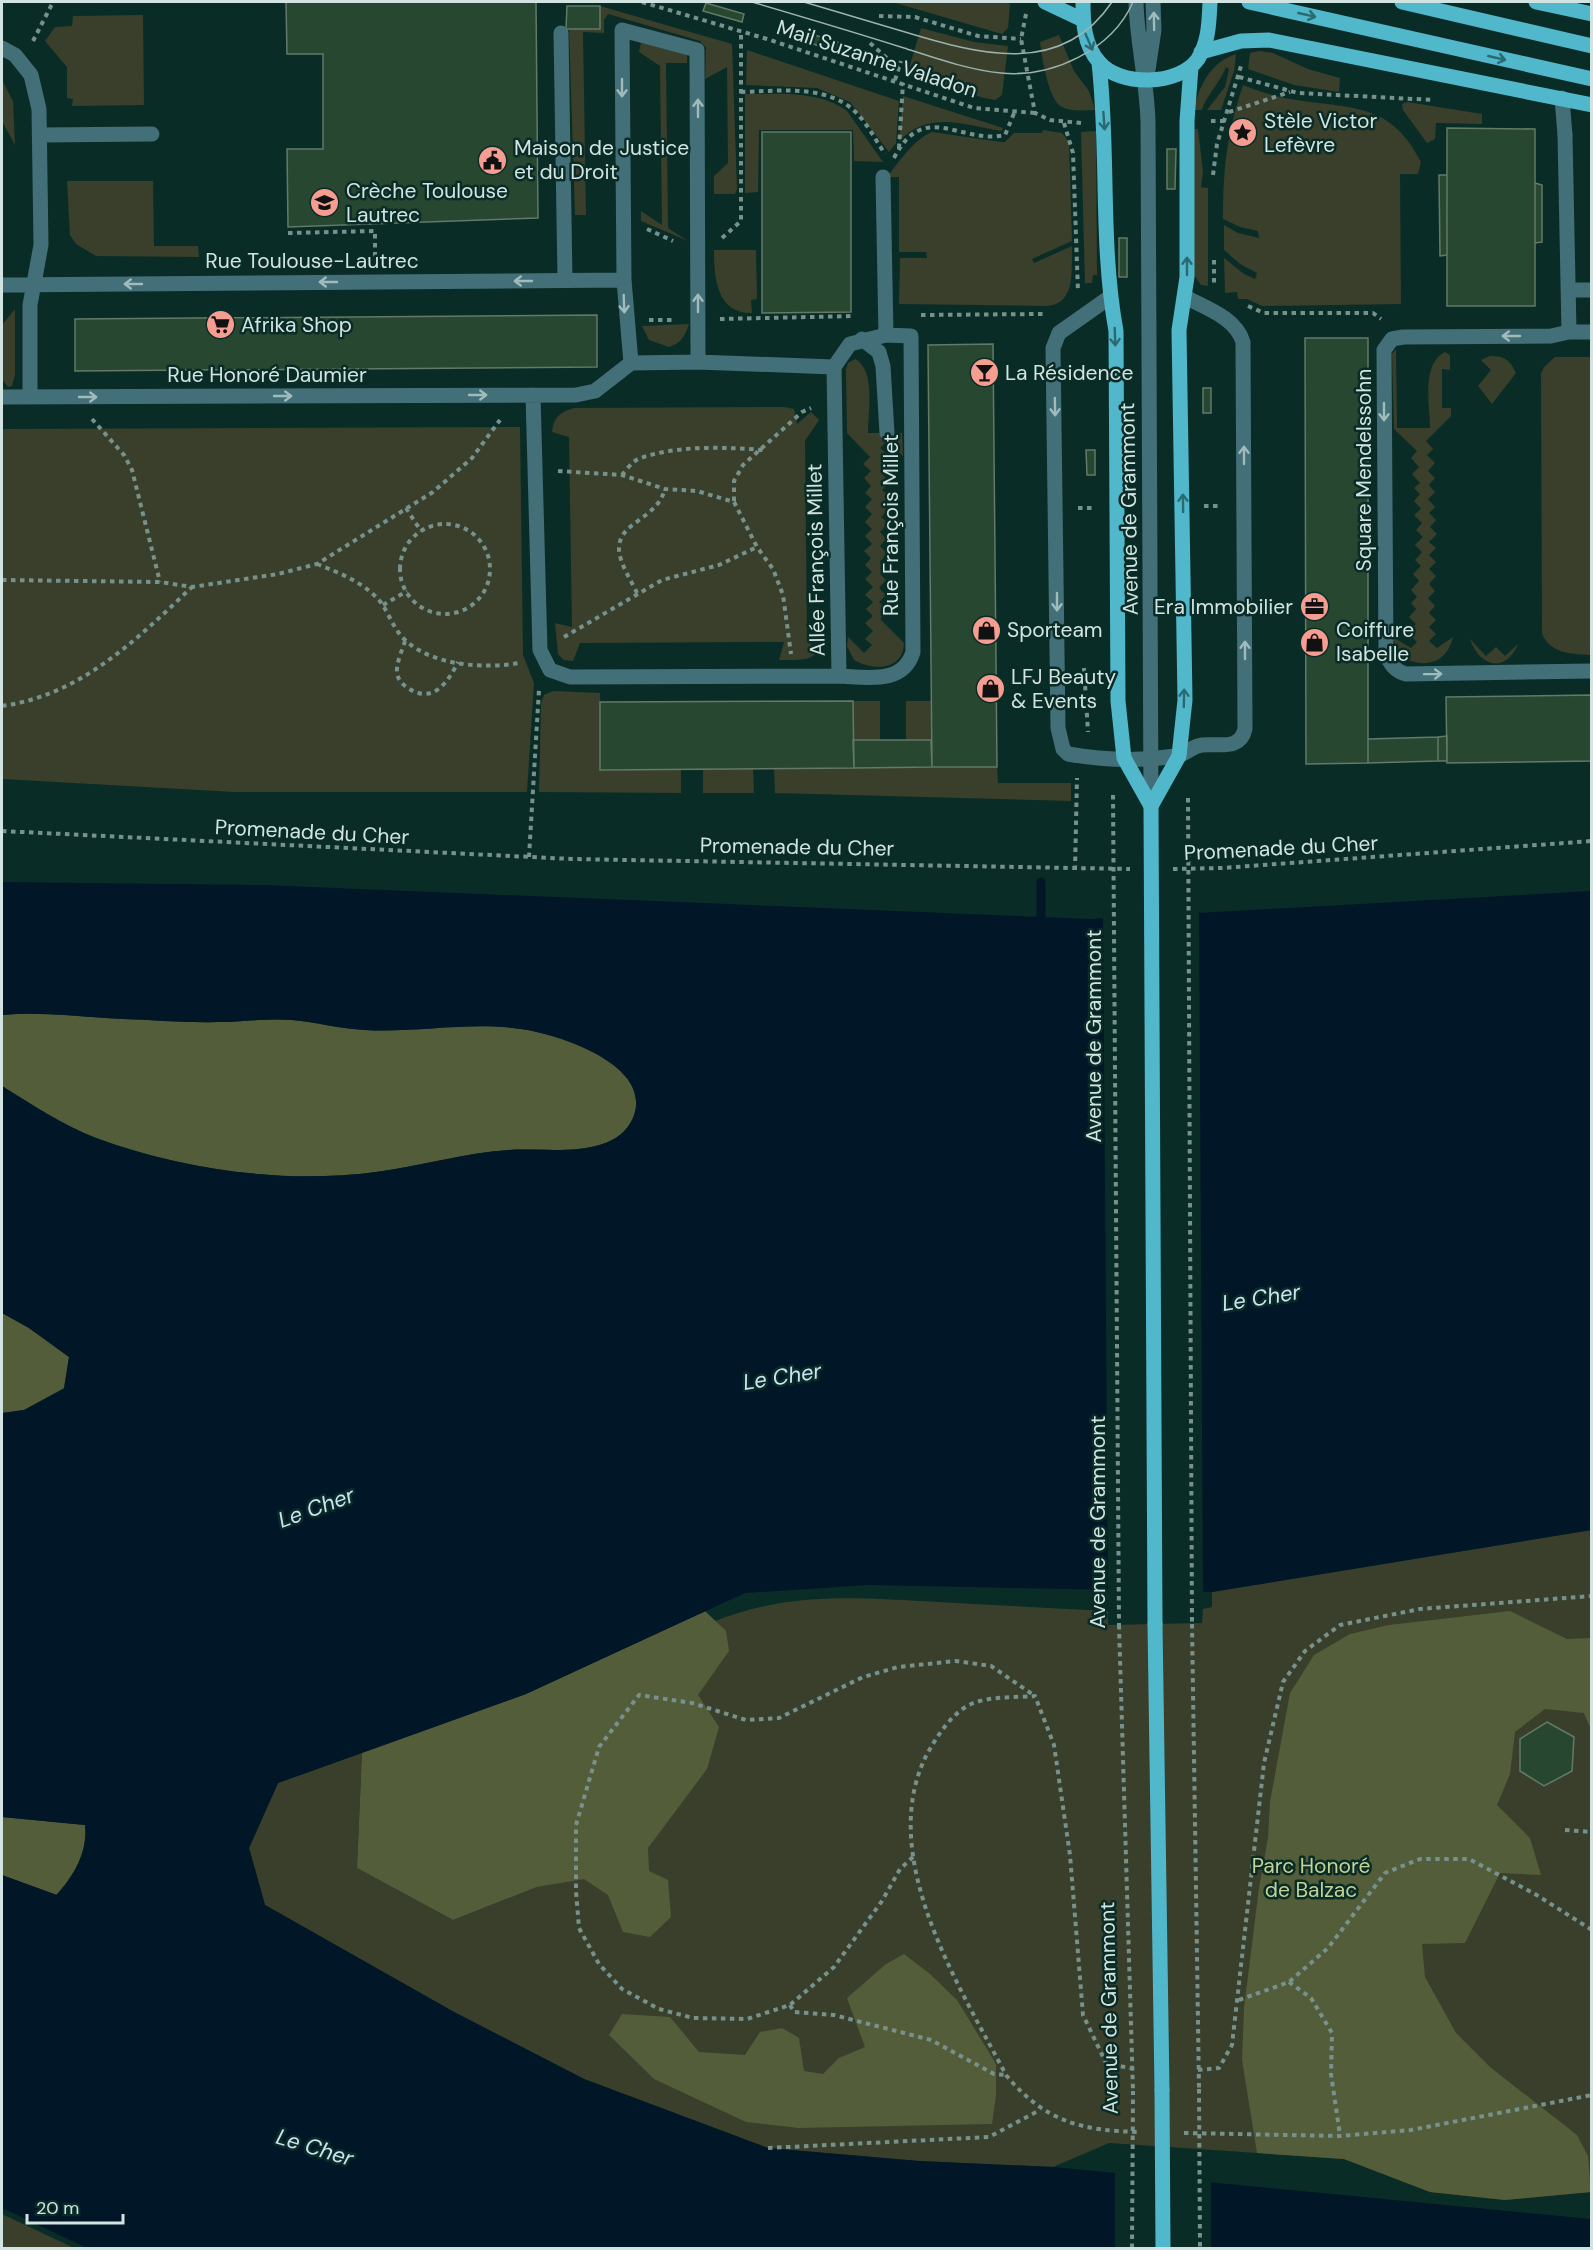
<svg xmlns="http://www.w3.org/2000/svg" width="1593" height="2250" font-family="'DM Sans',sans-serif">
  <rect width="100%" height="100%" fill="#0a2c27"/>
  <path fill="#393f2a" d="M892,2H1005L1010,4L1008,28L1002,34Z
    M600,6L732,44L737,189L735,194H714V176L728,163L727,67L705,79L706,48L700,41L608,14L604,20V33L583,32L586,215H575L569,29H600Z
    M143,15L144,105L72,106L73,99L67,98V67L45,41L55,27L72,26L73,16Z
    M921,28L974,42L1008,46L1002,95L995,100L984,98L907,75Z
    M1059,35L1074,71L1089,91L1095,110C1084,110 1072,112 1062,107C1048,100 1042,57 1040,42Z
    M641,43L687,54V63H666L668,228L688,241L641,221V211L662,225L660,66L639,52Z
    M747,50L899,101L896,143L889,152L850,102L817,88L746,85Z
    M1259,51L1273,53L1308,69L1340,78L1339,92L1294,85L1248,69L1250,53Z
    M1236,54L1234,71L1221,110H1207L1225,87L1229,69L1226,67C1220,83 1205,97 1202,110H1194C1199,85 1211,62 1236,54Z
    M2,80L13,101L15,145L2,121Z
    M1243,85C1261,92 1278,98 1297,100C1354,109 1391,103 1421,162L1418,174H1400L1401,304L1262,306L1247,299H1238L1237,292L1225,293L1224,258L1244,274L1255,279L1257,273L1240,264L1224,250V225L1238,233L1259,238L1258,231L1240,227L1223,219C1223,168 1227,133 1243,85Z
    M745,94C779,94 819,90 847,111L883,162L854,161L853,130H759L758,192L745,193Z
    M903,96L1003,128L1002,131C963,125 930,110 899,141Z
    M1407,102L1482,114V124L1436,123L1435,139L1427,143L1403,110L1402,104Z
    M1194,129H1198L1203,172L1201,187L1208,188V286L1201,285L1194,275Z
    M1043,130L1062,133L1069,142L1072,241L1032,259L1034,263L1072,246C1071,267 1077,303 1048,306L899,304L900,258H927L926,252H899V177H887C900,161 913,140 932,132L1001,142H1005L1014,133H1042Z
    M1096,131L1097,275H1093L1092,283H1085L1081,132Z
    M67,181H153L154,246H198L199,257L96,256L76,244L70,235Z
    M714,250H756L757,299L751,300L752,313C716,314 714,276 714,250Z
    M15,309V375L12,386L8,387L2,379V325Z
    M689,324C685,336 681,343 669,347L649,340L642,326Z
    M1396,349L1397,428H1430C1430,405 1421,364 1445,352L1450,355V370L1442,369V408H1451V416L1426,441L1433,449L1427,455L1435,463L1428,471L1435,478L1429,485L1435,492L1428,499L1435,507L1429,513L1436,520L1430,527L1437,534L1429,542L1436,548L1429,555L1436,562L1429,569L1436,576L1429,584L1435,591L1428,598L1435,606L1429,613L1436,620L1429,627L1436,634L1429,641L1437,648L1453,637C1446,667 1419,669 1397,654L1393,637L1411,648L1417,642L1408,633L1416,624L1409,617L1416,609L1411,603L1417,597L1411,590L1419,581L1413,574L1421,566L1415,560L1422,552L1415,545L1423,537L1416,530L1422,523L1414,515L1421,509L1414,501L1420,494L1414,488L1420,483L1412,474L1419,467L1411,458L1417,451L1394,429L1392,354Z
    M1490,356C1505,356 1510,360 1516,373L1492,404L1478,386L1491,370L1481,360Z
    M1555,357H1591V655C1572,654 1551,654 1542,634L1541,374L1544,367Z
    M855,359C876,370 868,412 868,433H902L903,456L887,441L880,448L887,454L881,460L888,468L882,474L890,482L882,490L889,496L882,504L888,510L881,517L888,523L880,532L886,539L880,546L887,553L880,562L886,568L880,574L886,580L879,588L886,595L879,602L888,611L880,619L904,643C903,671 873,671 854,660L847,646L848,637L864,653L872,645L865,639L873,631L865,623L873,616L866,609L873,602L865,595L873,587L865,579L872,572L865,565L871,558L864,551L872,544L865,536L872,529L865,522L872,514L865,507L872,499L865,493L871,486L864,478L871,471L863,464L870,457L847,433L846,369L848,363Z
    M785,407L794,409L797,424L811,412L819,420L805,441L807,638L813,648L822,638C822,663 797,660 779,660L784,642L580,643L573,661L564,660L558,654L555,623L572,627L569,437L552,432C554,417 560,412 574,408Z
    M520,427L523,655L534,683L527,792H235L2,779V429Z
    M1470,639L1486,656L1496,647L1505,656L1518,644C1506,674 1479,667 1470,639Z
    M553,691L600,693V770L681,769V793L539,792L541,703L544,695Z
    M853,701H880V740H853Z
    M906,701H931V740H906Z
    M997,767L998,783H1071V801L775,793L774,768Z
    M753,768L754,793H703V769Z
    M1591,1530V2192L1505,2200L1430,2192L1344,2159L1109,2143L1053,2167L919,2161L768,2148L584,2079L454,2012L265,1905L249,1848L278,1783L362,1753L357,1868L453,1920L537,1887L553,1884L715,1621C792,1591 857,1598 938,1602C994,1605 1051,1608 1108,1611V1625L1202,1623L1203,1609L1212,1607V1592Z
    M2,2214L74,2248H2Z"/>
  <path fill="#545d3a" d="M2,1015C41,1011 83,1017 123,1019C154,1020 186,1023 217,1022C242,1022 267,1018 292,1020C316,1022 341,1029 365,1030C417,1033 469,1021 521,1029C558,1034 655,1065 633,1118C614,1161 546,1147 509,1150C464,1153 420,1166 376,1172C283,1184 184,1170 96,1138C64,1126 31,1104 2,1086Z
    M2,1313L29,1328L69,1357L64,1388L24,1410L2,1413Z
    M705,1611L726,1631L729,1651L698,1695L719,1727L707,1769L648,1848L649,1871L668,1880L671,1917L650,1937L623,1932L608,1895L584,1879L537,1887L453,1920L357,1868L362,1753L526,1694Z
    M1510,1611L1567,1639L1591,1638V1730L1584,1713L1545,1709L1515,1732L1510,1774L1497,1805L1530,1838L1541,1875L1500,1873L1465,1943L1422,1944L1425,1977L1456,2033L1490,2067L1577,2135L1588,2156L1591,2192L1505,2200L1430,2192L1344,2159L1257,2153L1242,2060L1244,2008L1259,1888L1268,1838L1270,1802L1290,1693L1314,1655L1350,1634L1389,1625Z
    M2,1817L85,1825C88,1852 74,1876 56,1895L2,1875Z
    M904,1954L930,1974L957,2000L996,2064V2095L992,2124L799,2128L746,2122L654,2079L609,2035L622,2014L670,2017L699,2052L745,2055L760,2032L782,2028L799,2038L804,2071L823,2074L839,2058L865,2047L847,1998L886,1964Z"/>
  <path fill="#011727" d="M2,882L264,885L1090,919L1591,891V1530L1212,1592L869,1585L745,1593L526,1694L278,1783L249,1848L265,1905L454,2012L584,2079L768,2148L919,2161L1053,2167L1591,2219V2248H87L2,2208V1875L57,1895C74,1876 88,1852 85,1825L2,1817V1413L24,1410L64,1389L69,1357L29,1328L2,1313V1086C31,1104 64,1126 96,1138C184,1170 283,1184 376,1172C420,1166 464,1153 509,1150C546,1147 614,1161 633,1118C655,1065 558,1034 521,1029C469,1021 417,1033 365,1030C341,1029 316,1022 292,1020C267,1018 242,1022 217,1022C186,1023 154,1020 123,1019C83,1017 41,1011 2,1015Z"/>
  <path fill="#0a2c27" d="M1199,910L1203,1595H1108L1103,915Z
    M1115,2170L1211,2179V2248H1115Z"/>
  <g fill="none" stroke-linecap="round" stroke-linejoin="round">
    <path stroke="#011727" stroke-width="9" d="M1041,882V917"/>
  </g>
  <path fill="#284730" stroke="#627a67" stroke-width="1.5" d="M286,2H536L538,218L288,227L287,149H323V54H287Z
    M706,3L744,14L742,22L703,11Z
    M567,6H600V29H566Z
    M808,33L847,45L844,53L806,42Z
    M1447,128L1535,129V306H1447Z
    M762,132H851V312L762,313Z
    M1167,149H1176L1175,189H1167Z
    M1439,175H1447V255L1440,256Z
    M1535,183L1542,185V242L1535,243Z
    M1119,238H1127V277H1119Z
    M597,315V367L75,371V319Z
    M1305,338H1368V763L1306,764Z
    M993,344L997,767H932L928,345Z
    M1203,388H1211V413H1203Z
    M1086,450H1095V475H1087Z
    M1592,695V761L1447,763L1446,697Z
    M853,701L854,768L600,770V702Z
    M1447,736V761H1438V737Z
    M1438,737V761L1368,763V739Z
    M853,740H931L932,767L854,768Z
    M1547,1722L1574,1737L1572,1771L1544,1786L1520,1771V1739Z"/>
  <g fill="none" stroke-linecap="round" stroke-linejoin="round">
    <path stroke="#77918d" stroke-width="4" stroke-dasharray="4.5 4.5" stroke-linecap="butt" d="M642,2L767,39L974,108L1035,113
      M1026,14L1021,39L1035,113L1050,120L1081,123
      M879,16L915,17L978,36L1021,39
      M33,41L53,2
      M870,43L899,69
      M1239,77L1298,93L1434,100
      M895,80L901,61
      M741,92C781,91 833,83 861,118C870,129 877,142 885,154
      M1229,112L1290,92
      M1211,121H1226
      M1064,123L1073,153L1078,292
      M899,148L903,83
      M894,158C924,99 961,145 1005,135L1015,111
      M1213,175L1217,144L1241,66
      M647,229L673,241
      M288,233L375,231V259
      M722,238L741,221V31
      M1214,260V286
      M1248,306L1264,313H1373L1381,319
      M921,315L1043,314
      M720,319L854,316
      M649,320H675
      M92,419L124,455L132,470L160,582
      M558,471L622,475L665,489L697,491L734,502L757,547L773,569L783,595L791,654
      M622,475C626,470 632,462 638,459C675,445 724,447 763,450
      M734,501V481L743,465L802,412L811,408
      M1204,506H1221
      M406,508L421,531
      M1078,508H1095
      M400 569a45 45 0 1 1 90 0a45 45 0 1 1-90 0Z
      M317,564C337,572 358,580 374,595C388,607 391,627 405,640C433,666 484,669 519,663
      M2,580L160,582L192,587L278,574L317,564L433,492L472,458L500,420
      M637,593C631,580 620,564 619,550C618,521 656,521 665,489
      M383,605L407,591
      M564,637L662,580L719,565L757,547
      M405,641C402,651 396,663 397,673C398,680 403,685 408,688C433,705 448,682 458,662
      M1084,668L1088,732
      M2,706C81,695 136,640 192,587
      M2,831L572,859L1130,869
      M529,857L539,689
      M1173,869L1222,868L1592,841
      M1075,870L1077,778
      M1192,1624L1199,2089
      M1119,1625L1133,2091
      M1565,1830L1592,1832
      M913,1857L900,1869L882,1901L834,1967L790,2005L747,2019L693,2018L659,2009L622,1989L599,1964L579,1928L576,1891V1825L599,1747L639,1695L692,1703L746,1720L779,1718L863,1677L898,1667L956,1661L991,1666L1035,1696
      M1289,1982L1311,1998L1332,2033L1331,2074L1340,2135
      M1239,2000L1289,1982L1328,1948L1385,1873L1420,1859H1469L1535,1894L1592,1930
      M790,2005L794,2012L834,2015L931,2040L994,2074L1006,2075
      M1134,2069L1106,2063L1083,2015L1070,1855L1054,1745L1035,1696C1013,1698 983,1695 964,1708C947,1720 937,1737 927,1754C875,1856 960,1987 1006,2075C1045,2122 1082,2131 1141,2132
      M1198,2070L1219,2068L1232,2045L1264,1763L1283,1682L1305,1651L1340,1625L1420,1609L1592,1596
      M1184,2133L1340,2136L1411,2130L1592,2095
      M768,2148L989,2137L1040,2110"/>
    <path stroke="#426f78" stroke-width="15" d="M1136,2C1137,42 1147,81 1148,122L1151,806
      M561,33L565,280
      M1148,70L1154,30L1153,2
      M1562,98L1565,135
      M40,135L152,134
      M862,339L879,352L883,366L887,433"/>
    <path stroke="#426f78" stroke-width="15" d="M2,48L15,55L31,75L39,109L41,245L30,305V396
      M1565,135L1569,332
      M2,285L624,280
      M1568,290H1592
      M1110,297L1059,333L1053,348L1058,728L1063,749L1068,754C1102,760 1142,761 1176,756C1185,755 1192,746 1202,745C1219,743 1240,751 1245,729L1243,342C1236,318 1206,308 1185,297
      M1592,332H1569L1551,336L1403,337L1392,339L1384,350L1386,654C1390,664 1395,671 1406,674L1592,671
      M631,363L624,280L622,30L697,50L698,362
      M834,367L850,344L886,335L883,177
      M2,397L576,395L595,391L631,363L698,362L834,367L839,676L570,677L550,670L540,650L533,395
      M839,676C867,677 903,685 913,652L911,336L886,335"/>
    <path stroke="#51b7cb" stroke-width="15" d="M1045,2L1083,20
      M1083,2C1083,23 1084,45 1099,62C1119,87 1179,86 1198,59C1209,41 1209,22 1210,2
      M1249,2L1592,79
      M1402,2L1592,46
      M1536,2L1592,14
      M1201,52L1241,41L1269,40L1592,105
      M1099,63C1109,152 1100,243 1116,331L1118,701L1124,758L1151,806
      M1151,806L1179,756L1185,700L1179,330L1187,277V121L1191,67
      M1155,1624L1162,2090"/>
    <path stroke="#9cb2af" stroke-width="1.5" d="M752,2C803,17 854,32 904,48C935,58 969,70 1001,73C1052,78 1112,50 1133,2
      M804,2C838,12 871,22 905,32C978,54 1061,78 1112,2"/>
    <path stroke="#77918d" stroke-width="4" stroke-dasharray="4.5 4.5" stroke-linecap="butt" d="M1113,795L1119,1625
      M1188,798L1192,1624
      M1199,2089L1200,2248
      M1132,2248L1133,2091"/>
    <path stroke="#51b7cb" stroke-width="15" d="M1151,806L1155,1624
      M1162,2090L1163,2248"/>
  </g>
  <defs><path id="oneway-shaft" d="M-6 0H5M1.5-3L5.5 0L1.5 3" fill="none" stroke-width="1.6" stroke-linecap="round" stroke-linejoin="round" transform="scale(1.5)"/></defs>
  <g stroke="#2a6b71">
    <use href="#oneway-shaft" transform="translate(1307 15) rotate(13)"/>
    <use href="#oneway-shaft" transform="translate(1089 42) rotate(67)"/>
    <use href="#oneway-shaft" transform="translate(1497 58) rotate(13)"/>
    <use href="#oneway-shaft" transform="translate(1104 121) rotate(86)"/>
    <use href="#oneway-shaft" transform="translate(1187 266) rotate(-90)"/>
    <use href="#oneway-shaft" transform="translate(1115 337) rotate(88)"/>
    <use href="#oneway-shaft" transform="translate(1183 503) rotate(-91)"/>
    <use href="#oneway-shaft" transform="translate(1184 698) rotate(-89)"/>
  </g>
  <g stroke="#a0bbbc">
    <use href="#oneway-shaft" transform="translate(1154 21) rotate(-91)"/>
    <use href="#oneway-shaft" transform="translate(622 88) rotate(90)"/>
    <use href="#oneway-shaft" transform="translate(698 108) rotate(-90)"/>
    <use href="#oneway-shaft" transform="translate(523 281) rotate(180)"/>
    <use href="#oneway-shaft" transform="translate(328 282) rotate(180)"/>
    <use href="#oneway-shaft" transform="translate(133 284) rotate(180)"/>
    <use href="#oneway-shaft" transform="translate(698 303) rotate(-90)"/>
    <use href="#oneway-shaft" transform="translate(624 304) rotate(88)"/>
    <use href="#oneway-shaft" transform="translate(1511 336) rotate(180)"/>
    <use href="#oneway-shaft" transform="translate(478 395)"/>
    <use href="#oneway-shaft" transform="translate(283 396)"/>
    <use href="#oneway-shaft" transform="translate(88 397)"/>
    <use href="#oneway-shaft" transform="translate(1055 407) rotate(89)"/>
    <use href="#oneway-shaft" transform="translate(1384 412) rotate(90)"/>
    <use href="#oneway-shaft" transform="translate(1244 455) rotate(-90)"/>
    <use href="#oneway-shaft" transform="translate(1057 602) rotate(90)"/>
    <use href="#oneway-shaft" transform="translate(1245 650) rotate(-90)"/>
    <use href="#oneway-shaft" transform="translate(1433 674) rotate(-1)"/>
  </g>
  <defs>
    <symbol id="sight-disc" viewBox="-11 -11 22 22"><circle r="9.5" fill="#f59d90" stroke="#0a2c27"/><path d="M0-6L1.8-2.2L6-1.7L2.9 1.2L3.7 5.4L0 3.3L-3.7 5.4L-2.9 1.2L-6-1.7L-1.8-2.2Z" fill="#111"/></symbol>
    <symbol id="civic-disc" viewBox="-11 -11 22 22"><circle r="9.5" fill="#f59d90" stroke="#0a2c27"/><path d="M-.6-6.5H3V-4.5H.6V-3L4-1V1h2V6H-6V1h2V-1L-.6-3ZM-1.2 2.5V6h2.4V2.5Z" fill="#111"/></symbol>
    <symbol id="school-disc" viewBox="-11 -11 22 22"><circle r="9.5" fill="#f59d90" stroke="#0a2c27"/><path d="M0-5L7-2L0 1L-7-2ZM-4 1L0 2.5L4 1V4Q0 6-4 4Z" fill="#111"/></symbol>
    <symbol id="supermarket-disc" viewBox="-11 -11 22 22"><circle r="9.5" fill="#f59d90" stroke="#0a2c27"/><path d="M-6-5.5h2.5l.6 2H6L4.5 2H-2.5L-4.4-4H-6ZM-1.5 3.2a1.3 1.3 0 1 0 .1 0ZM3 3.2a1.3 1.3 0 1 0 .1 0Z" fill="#111"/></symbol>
    <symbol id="bar-disc" viewBox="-11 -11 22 22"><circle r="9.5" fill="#f59d90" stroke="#0a2c27"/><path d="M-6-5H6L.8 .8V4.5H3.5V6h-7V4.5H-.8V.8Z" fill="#111"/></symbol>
    <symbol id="office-disc" viewBox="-11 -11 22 22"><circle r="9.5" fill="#f59d90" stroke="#0a2c27"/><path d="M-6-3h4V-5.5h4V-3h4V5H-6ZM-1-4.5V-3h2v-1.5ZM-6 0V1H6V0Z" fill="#111"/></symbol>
    <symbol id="shop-disc" viewBox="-11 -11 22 22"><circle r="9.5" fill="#f59d90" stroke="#0a2c27"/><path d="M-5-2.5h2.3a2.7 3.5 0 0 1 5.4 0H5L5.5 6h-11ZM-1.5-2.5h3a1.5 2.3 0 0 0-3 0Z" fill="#111"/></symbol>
  </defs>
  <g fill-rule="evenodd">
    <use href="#sight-disc" x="1226" y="116" width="33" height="33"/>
    <use href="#civic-disc" x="476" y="144" width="33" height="33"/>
    <use href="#school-disc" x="308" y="186" width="33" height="33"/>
    <use href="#supermarket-disc" x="204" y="308" width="33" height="33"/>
    <use href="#bar-disc" x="968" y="356" width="33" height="33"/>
    <use href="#office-disc" x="1298" y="590" width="33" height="33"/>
    <use href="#shop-disc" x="970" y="614" width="33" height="33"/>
    <use href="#shop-disc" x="1298" y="626" width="33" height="33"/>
    <use href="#shop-disc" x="974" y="672" width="33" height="33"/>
  </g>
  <g text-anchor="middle" stroke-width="5" stroke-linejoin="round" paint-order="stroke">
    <g font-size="21" fill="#d2e4e1" stroke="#0a2c27">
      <text transform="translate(877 59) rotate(18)" y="7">Mail Suzanne Valadon</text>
      <text x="312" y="268">Rue Toulouse-Lautrec</text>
      <text x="267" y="382">Rue Honoré Daumier</text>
      <text transform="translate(1364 470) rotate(-90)" y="7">Square Mendelssohn</text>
      <text transform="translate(1129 509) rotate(-91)" y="7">Avenue de Grammont</text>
      <text transform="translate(891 525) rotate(-90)" y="7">Rue François Millet</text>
      <text transform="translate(816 560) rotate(-91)" y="7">Allée François Millet</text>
      <text transform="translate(312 832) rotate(3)" y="7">Promenade du Cher</text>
      <text transform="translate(797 847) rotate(1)" y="7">Promenade du Cher</text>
      <text transform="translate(1281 848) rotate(-3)" y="7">Promenade du Cher</text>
      <text transform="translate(1094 1036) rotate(-90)" y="7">Avenue de Grammont</text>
      <text transform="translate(1098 1522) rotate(-90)" y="7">Avenue de Grammont</text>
      <text transform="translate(1109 2008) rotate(-91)" y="7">Avenue de Grammont</text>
    </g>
    <g font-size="21" fill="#d2e4e1" stroke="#0a2c27" text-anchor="start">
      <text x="1264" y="128">Stèle Victor<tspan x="1264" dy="24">Lefèvre</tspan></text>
      <text x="514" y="155">Maison de Justice<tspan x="514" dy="24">et du Droit</tspan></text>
      <text x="346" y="198">Crèche Toulouse<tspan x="346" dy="24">Lautrec</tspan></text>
      <text x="241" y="332">Afrika Shop</text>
      <text x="1005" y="380">La Résidence</text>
      <text x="1293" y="614" text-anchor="end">Era Immobilier</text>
      <text x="1007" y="637">Sporteam</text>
      <text x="1336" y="637">Coiffure<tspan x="1336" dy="24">Isabelle</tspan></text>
      <text x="1011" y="684">LFJ Beauty<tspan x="1011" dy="24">&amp; Events</tspan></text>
    </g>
    <g font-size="21" fill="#c3d395" stroke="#0a2c27">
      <text x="1311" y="1873">Parc Honoré<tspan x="1311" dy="24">de Balzac</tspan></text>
    </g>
    <g font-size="22" font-style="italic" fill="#cde3f5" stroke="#0a2c27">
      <text transform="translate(1261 1297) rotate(-9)" y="8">Le Cher</text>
      <text transform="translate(782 1376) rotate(-9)" y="8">Le Cher</text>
      <text transform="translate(316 1507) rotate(-20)" y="8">Le Cher</text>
      <text transform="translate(315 2147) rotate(17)" y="8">Le Cher</text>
    </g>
  </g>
  <rect width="1593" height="2250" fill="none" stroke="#d2e4e1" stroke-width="6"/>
  <path d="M27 2214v9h96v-9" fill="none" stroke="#d2e4e1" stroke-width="3"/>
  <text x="36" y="2214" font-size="18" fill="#d2e4e1" stroke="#0a2c27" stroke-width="4.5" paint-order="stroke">20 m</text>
</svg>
